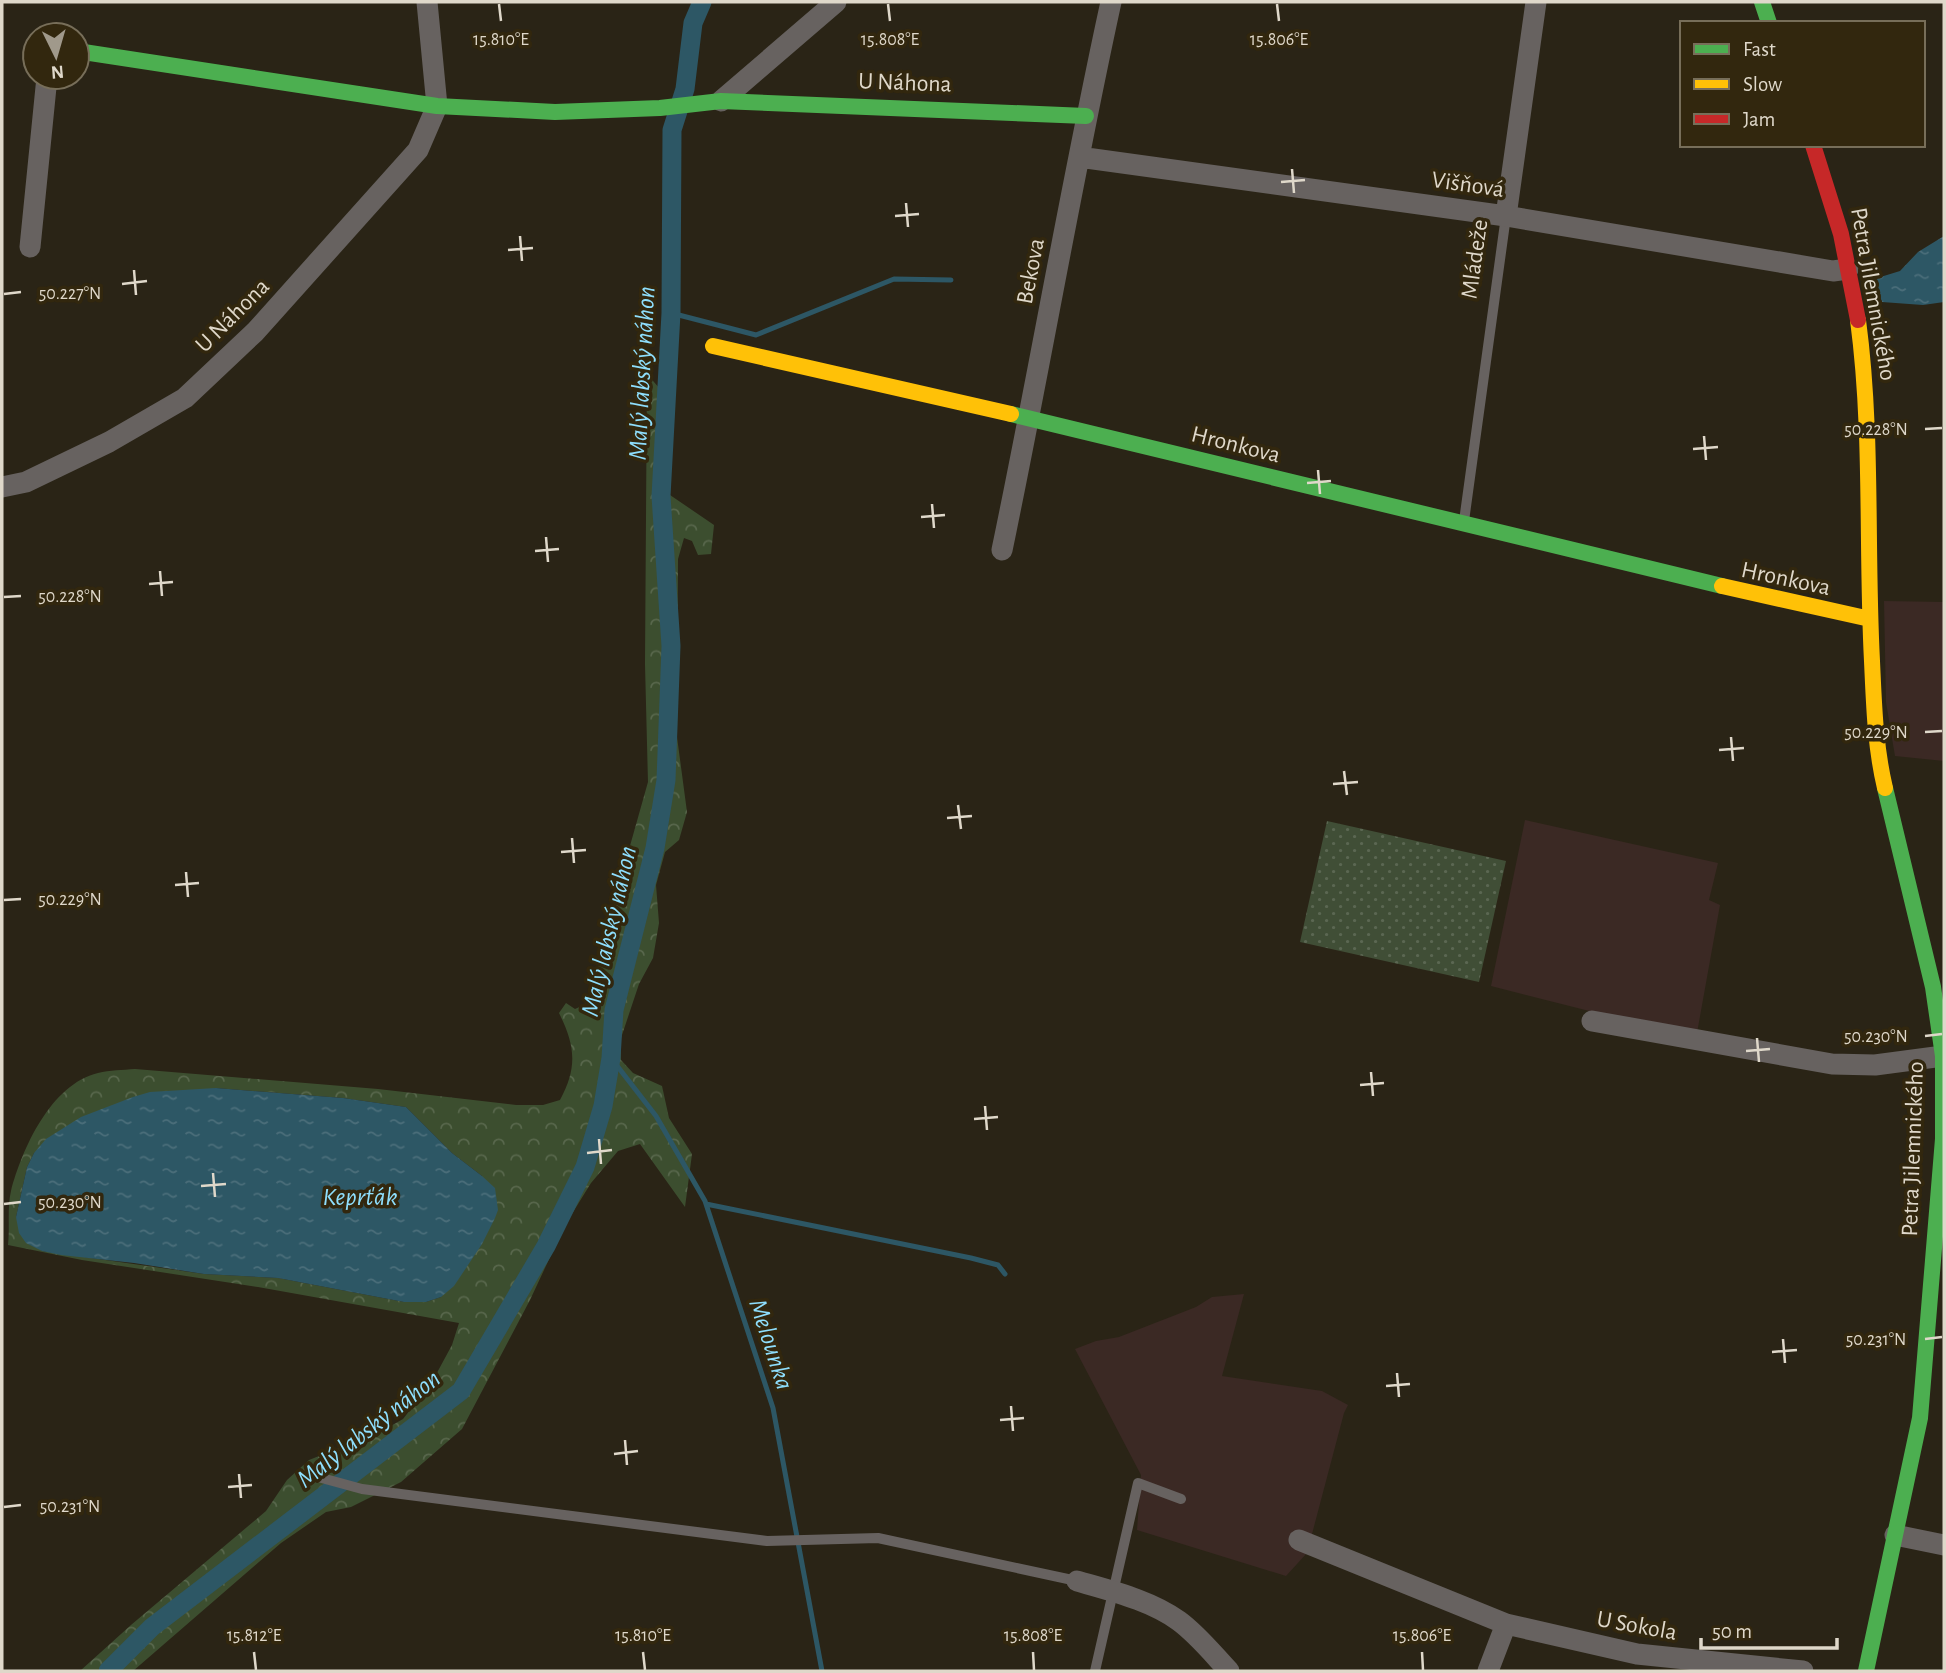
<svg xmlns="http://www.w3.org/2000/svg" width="1946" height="1673" font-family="'Alegreya Sans',sans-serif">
  <defs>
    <pattern id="forest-crowns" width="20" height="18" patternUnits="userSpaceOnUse" patternTransform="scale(1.75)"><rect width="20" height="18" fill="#3c4e2f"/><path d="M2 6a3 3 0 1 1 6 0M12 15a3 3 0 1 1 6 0" fill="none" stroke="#58674c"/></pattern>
    <pattern id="park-dots" width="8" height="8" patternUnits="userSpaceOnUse" patternTransform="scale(1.75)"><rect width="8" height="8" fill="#404e36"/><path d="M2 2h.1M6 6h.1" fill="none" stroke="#5b6752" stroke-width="1.8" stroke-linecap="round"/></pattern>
    <pattern id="water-ripples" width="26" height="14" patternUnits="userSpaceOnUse" patternTransform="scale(1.75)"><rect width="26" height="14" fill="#2d5765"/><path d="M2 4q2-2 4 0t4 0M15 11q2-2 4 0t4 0" fill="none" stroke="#4b6e7a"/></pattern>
  </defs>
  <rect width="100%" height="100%" fill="#2a2416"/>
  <path fill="#3b2924" d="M1884,601L1944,602V761L1895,756L1886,702Z
    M1525,820L1718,863L1709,900L1720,905L1697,1033L1617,1018L1491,986Z
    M1244,1294L1222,1376L1322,1391L1348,1405L1344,1413L1307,1553L1286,1576L1137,1530L1141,1475L1075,1349L1096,1341L1119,1337L1196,1307L1212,1297Z"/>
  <path fill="url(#forest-crowns)" fill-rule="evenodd" d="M647,374L674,405L670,495L714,525L711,554L698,555L692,541L684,538L678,559L677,737L687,812L679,840L665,852L656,885L659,923L653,958L639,984L621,1038V1060L633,1073L662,1086L669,1118L692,1154L685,1207L640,1144L618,1151L591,1183L565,1225L530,1300L462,1429L401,1482L351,1507L326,1512L281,1543L133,1671H80L131,1625L266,1511L287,1480L309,1460L382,1431L403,1419L432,1382L452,1345L459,1323L258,1287L82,1260L8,1245C10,1227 7,1207 11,1191C22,1149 51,1084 98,1073C110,1070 123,1070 135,1069L378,1089L516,1105H543L560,1100C578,1067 575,1045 559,1013L566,1003L575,1009L584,1005L592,993L606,931L648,782L645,664ZM216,1088L343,1098L406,1107L452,1153L482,1176L441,1297L426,1302H404L278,1278L204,1274L42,1251L16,1217L27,1167L34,1153Z"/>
  <path fill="url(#park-dots)" d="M1327,821L1506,861L1479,982L1300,942Z"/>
  <path fill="url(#water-ripples)" d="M1944,236V302L1923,305L1882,302L1874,279L1900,271L1918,252Z
    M216,1088L343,1098L406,1107L452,1153L482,1176L495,1188L498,1210L495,1218L482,1244L454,1286L441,1297L426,1302H404L278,1278L204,1274L134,1263L61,1255L42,1251L26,1243L19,1233L16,1217L27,1167L34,1153L46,1139L81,1117L133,1097L150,1092Z"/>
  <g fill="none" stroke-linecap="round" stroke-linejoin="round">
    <path stroke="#2d5765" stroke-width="5" d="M671,313L756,335L894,279L951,280
      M611,1058L656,1116L705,1201L773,1408L822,1671
      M706,1204L971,1258L998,1265L1005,1274"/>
    <path stroke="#2d5765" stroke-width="19" d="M108,1671L152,1627L461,1391L546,1246L585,1167L603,1106L611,1058L614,1010L655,848L666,780L671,646L661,496L671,313L672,130L685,89L693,23L702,2"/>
    <path stroke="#676260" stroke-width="10" d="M1464,521L1506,216
      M307,1474L362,1489L767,1541L878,1538L1077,1581
      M1095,1671L1138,1483L1181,1499"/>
    <path stroke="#676260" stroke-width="21" d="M721,101L836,2
      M1079,157L1506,216L1833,271L1848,269
      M1506,216L1536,2
      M30,247L47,77
      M2,487L26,482L109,442L185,398L255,332L418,150L437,106L427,2
      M1002,550C1040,368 1071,184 1111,2
      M1592,1021L1832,1064L1875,1065L1943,1056
      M1895,1535L1944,1545
      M1299,1540L1506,1624L1637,1654L1803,1671
      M1077,1581C1111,1591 1150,1600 1179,1621C1198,1635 1213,1654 1229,1671
      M1488,1671L1506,1624"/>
    <path stroke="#4caf50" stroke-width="16" d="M1762,2L1769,23
      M77,51L437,106L555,112L660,108L721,101L1086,116
      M1011,414L1722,586
      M1866,1671L1920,1418L1943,1139V1056L1933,987L1885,788"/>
    <path stroke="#ffc107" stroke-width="16" d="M1858,320C1873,433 1866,547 1872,661C1874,704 1875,746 1885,788
      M713,346L1011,414
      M1722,586L1870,619"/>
    <path stroke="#c62828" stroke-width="16" d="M1813,145L1841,234L1858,320"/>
  </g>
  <path fill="none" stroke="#dfd8ca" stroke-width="2.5" d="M499,4L501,21M888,4L890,21M1277,4L1279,21M1292,169L1294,193M1281,182L1305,180M906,203L908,227M895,216L919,214M520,236L522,261M508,250L533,248M134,270L136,295M122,284L147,281M4,294L21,292M1925,429L1942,428M1704,436L1706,460M1693,449L1718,447M1318,470L1320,494M1307,483L1331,481M932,504L934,528M921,517L945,515M546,537L548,562M535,551L559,549M160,571L162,596M149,584L173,582M4,597L21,596M1925,732L1942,731M1731,737L1733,761M1719,750L1744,748M1344,771L1347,795M1333,784L1358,782M958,805L961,829M947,818L972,816M572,838L574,863M561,852L586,850M186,872L188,897M175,885L199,883M4,900L21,899M1925,1036L1942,1034M1757,1038L1759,1062M1746,1051L1770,1049M1371,1072L1373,1096M1360,1085L1384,1083M985,1106L987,1130M974,1119L998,1117M599,1139L601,1164M587,1153L612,1150M213,1173L215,1197M201,1186L226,1184M4,1204L21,1202M1783,1339L1785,1363M1925,1339L1942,1337M1772,1352L1797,1350M1397,1373L1399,1397M1386,1386L1410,1384M1011,1406L1013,1431M1000,1420L1024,1418M625,1440L627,1465M614,1454L638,1451M239,1474L241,1498M228,1487L252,1485M4,1507L21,1505M254,1652L256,1670M643,1652L645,1670M1033,1652L1034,1670M1422,1652L1423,1670"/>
  <g text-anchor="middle" stroke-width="7" stroke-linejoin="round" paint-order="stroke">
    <g font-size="24" fill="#dfd8ca" stroke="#32270e">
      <text transform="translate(905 82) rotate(2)" y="8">U Náhona</text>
      <text transform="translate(1468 184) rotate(8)" y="8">Višňová</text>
      <text transform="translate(1474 259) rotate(-82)" y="8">Mládeže</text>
      <text transform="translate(1030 271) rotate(-79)" y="8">Bekova</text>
      <text transform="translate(1874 294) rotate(80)" y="8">Petra Jilemnického</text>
      <text transform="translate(232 315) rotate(-45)" y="8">U Náhona</text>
      <text transform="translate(1236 444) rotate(14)" y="8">Hronkova</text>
      <text transform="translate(1786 578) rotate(12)" y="8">Hronkova</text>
      <text transform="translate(1912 1149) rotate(-88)" y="8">Petra Jilemnického</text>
      <text transform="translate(1637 1625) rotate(10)" y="8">U Sokola</text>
    </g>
    <g font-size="26" font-style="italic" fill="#8edefc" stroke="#32270e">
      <text transform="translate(641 373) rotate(-87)" y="9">Malý labský náhon</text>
      <text transform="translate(608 931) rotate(-77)" y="9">Malý labský náhon</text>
      <text x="360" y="1205">Keprťák</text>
      <text transform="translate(772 1344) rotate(72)" y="9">Melounka</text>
      <text transform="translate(368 1428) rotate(-38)" y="9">Malý labský náhon</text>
    </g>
  </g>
  <g font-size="18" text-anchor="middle" fill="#dfd8ca" stroke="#32270e" stroke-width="7" stroke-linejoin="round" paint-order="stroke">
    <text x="501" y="45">15.810°E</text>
    <text x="890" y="45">15.808°E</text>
    <text x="1279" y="45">15.806°E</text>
    <text x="70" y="299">50.227°N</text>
    <text x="1876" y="435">50.228°N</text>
    <text x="70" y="602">50.228°N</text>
    <text x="1876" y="738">50.229°N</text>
    <text x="70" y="905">50.229°N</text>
    <text x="1876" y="1042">50.230°N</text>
    <text x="70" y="1208">50.230°N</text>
    <text x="1876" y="1345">50.231°N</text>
    <text x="70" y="1512">50.231°N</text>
    <text x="254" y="1641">15.812°E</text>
    <text x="643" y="1641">15.810°E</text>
    <text x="1033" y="1641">15.808°E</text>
    <text x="1422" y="1641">15.806°E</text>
  </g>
  <rect width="1946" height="1673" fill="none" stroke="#dfd8ca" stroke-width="7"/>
  <rect x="1680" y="21" width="245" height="126" fill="#32270e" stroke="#776e59" stroke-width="2"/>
  <rect x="1694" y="44" width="35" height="10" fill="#4caf50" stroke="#776e59" stroke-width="2"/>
  <text x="1743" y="56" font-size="21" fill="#dfd8ca">Fast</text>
  <rect x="1694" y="79" width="35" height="10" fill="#ffc107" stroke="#776e59" stroke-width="2"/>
  <text x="1743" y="91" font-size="21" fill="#dfd8ca">Slow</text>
  <rect x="1694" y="114" width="35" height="10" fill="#c62828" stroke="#776e59" stroke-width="2"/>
  <text x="1743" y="126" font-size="21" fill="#dfd8ca">Jam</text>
  <g transform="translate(56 56) rotate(175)"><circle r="33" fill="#32270e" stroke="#776e59" stroke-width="2"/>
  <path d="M0-5L12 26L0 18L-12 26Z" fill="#a0998b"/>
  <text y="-10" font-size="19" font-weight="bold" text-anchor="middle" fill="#dfd8ca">N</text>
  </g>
  <path d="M1701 1638v10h136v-10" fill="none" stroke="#dfd8ca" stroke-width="3.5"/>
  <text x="1712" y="1638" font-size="21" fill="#dfd8ca" stroke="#32270e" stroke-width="5" paint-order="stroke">50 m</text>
</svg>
